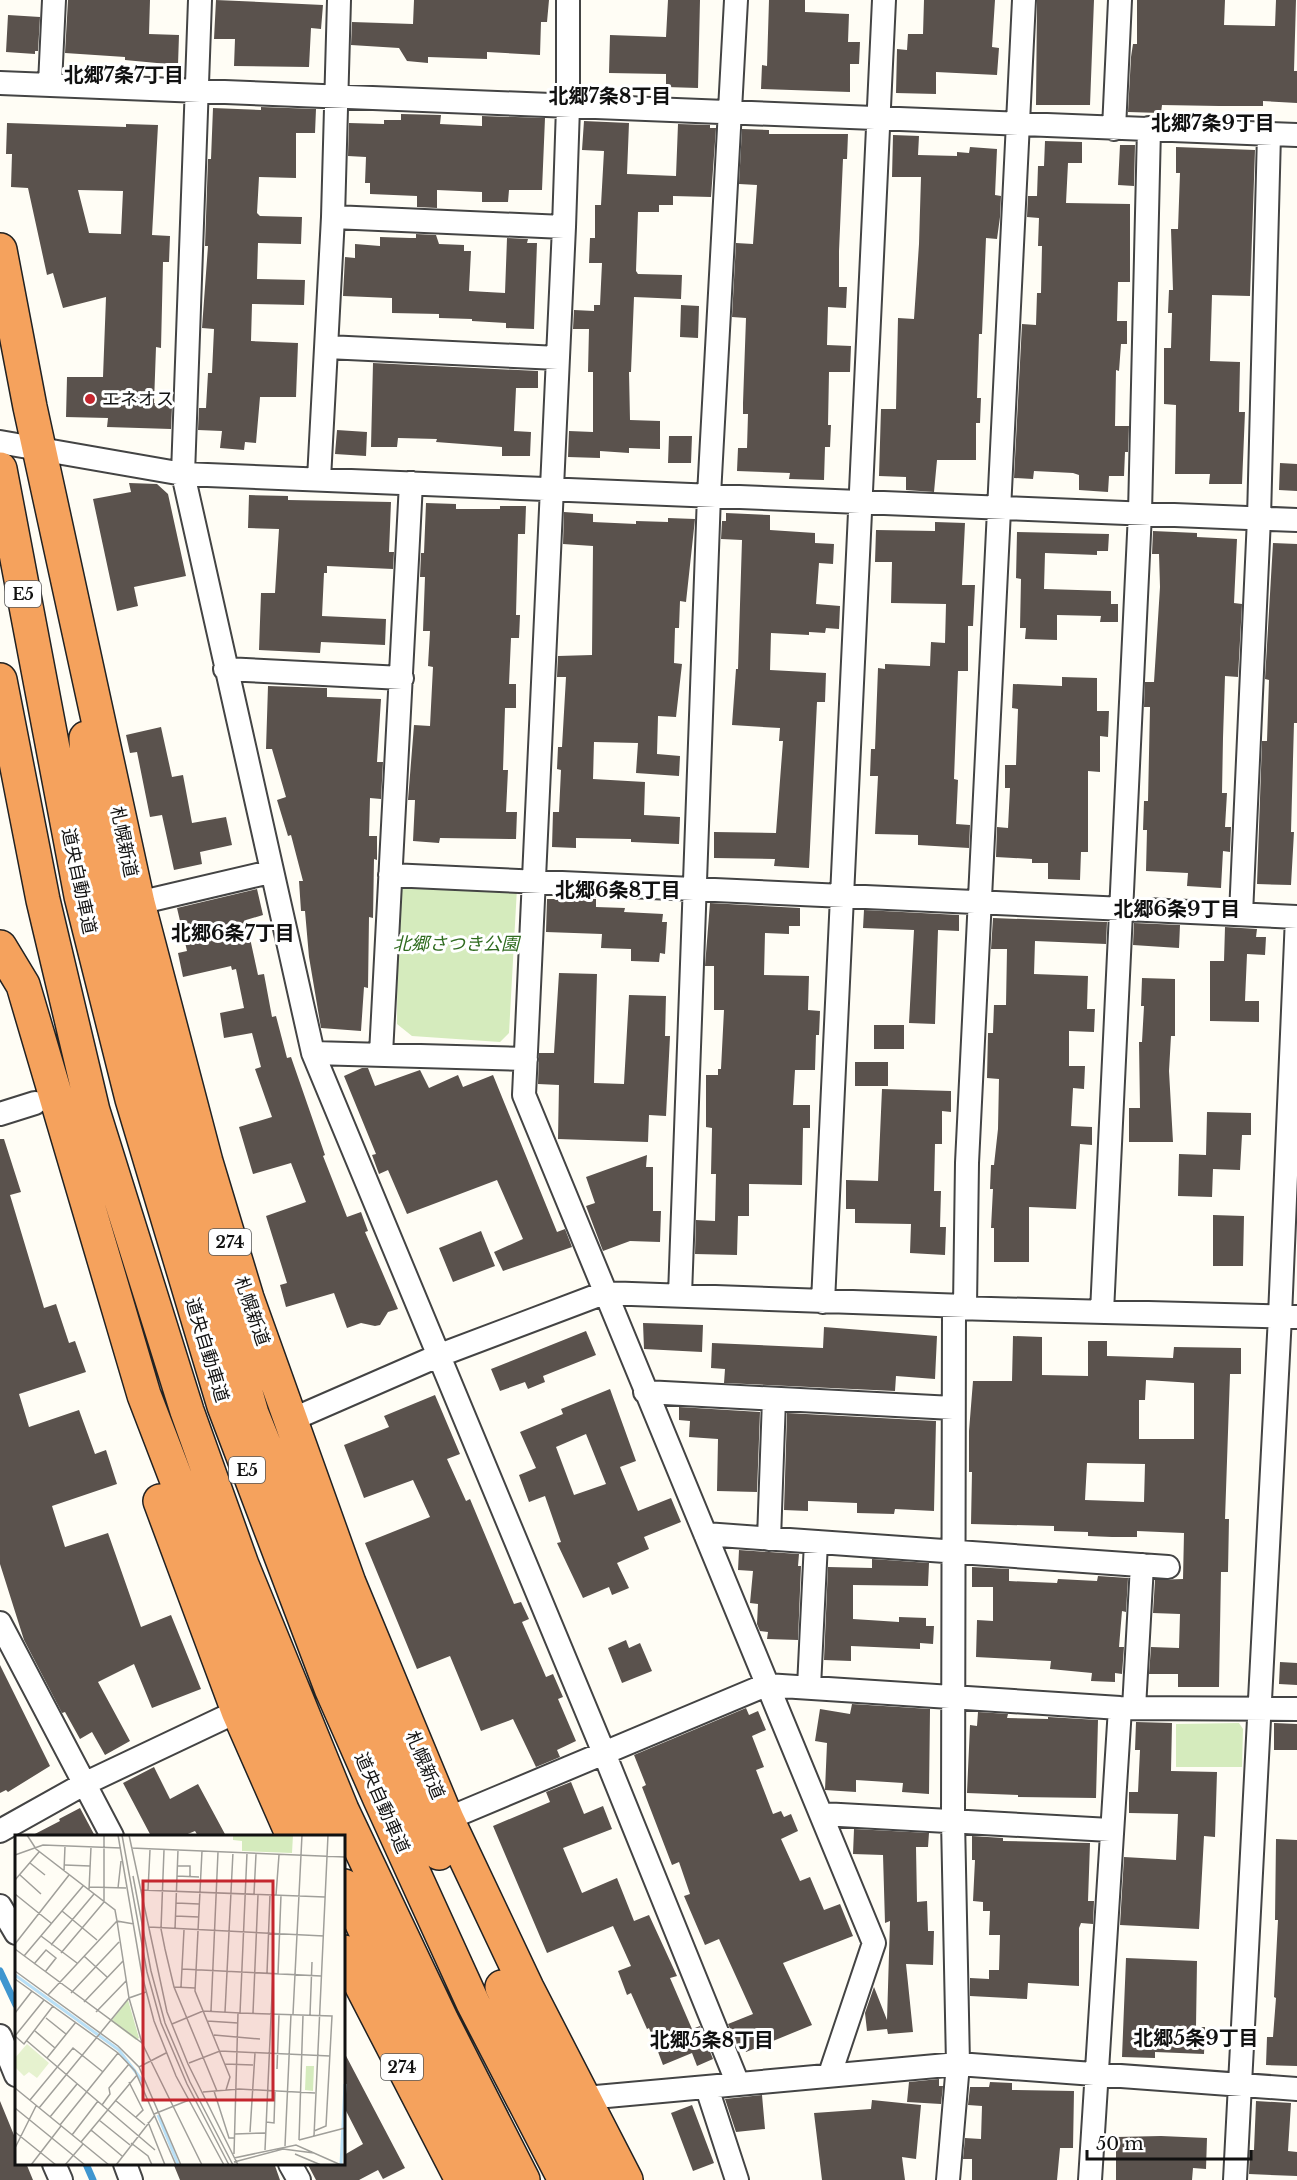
<svg xmlns="http://www.w3.org/2000/svg" width="1297" height="2180" font-family="'Libre Baskerville','Noto Sans JP',serif">
  <rect width="100%" height="100%" fill="#fffdf5"/>
  <path fill="#d5ebbd" d="M407,883L517,888L509,1033L500,1042L412,1036L397,1024L398,891Z
    M1239,1723L1243,1729L1242,1767H1176V1724Z"/>
  <g fill="none" stroke-linecap="round" stroke-linejoin="round">
    <path stroke="#3f96cf" stroke-width="7" d="M0,1971L16,2005
      M86,2164L93,2180"/>
  </g>
  <path fill="#5a524d" fill-rule="evenodd" d="M68,0H150L149,34L179,35L178,65L125,60V57L65,53Z
    M216,0L323,5L321,29L311,28L309,67L234,66L235,39H214Z
    M414,0H549L547,22H541L540,55L487,52V59L428,57V63L407,61L399,48L351,45L352,22L413,24Z
    M668,0H700L698,88L666,87V74L609,73L610,35L666,37Z
    M769,0H805V12L849,14L848,42H860L859,64H850V92L761,89L762,65L767,66Z
    M924,0H995L992,47L999,48L997,75L936,72V94L896,93L897,49L907,50L908,34H923Z
    M1037,0H1094L1090,105H1036Z
    M1137,0H1225L1224,25L1275,26L1276,0H1296L1294,71H1297V103L1263,101V106H1219L1162,105L1161,113L1128,112L1131,57L1133,44H1137Z
    M8,15L40,17L38,51H35V54L6,52Z
    M261,107L316,109L315,133H296V178L259,177L257,213L260,216L302,217L301,244L258,243L257,279L305,280L304,305L252,304L251,341L298,343L296,397H260L256,443L245,442L244,450L220,448L222,431L198,430L199,408H206L208,373H212L214,329L202,328L208,246H205L208,159H211L213,108L261,110Z
    M401,114L441,115L440,124L482,126V116L545,118L542,190H509L508,202H482V192L437,190V208L417,207V196L370,194V183H365L366,157L348,156L349,123L384,124V120H401Z
    M584,121L629,123L627,174L676,176L678,124L710,125V128H716L711,197L673,196V205H659V212H638L636,271L638,274L682,275L681,299L634,297L631,372H629L630,420L660,421V449L629,448V453L600,451V458L568,457L569,431L593,432V372H588L589,329H573L574,310L594,311V305H600L602,263H589L590,238H595V205H601L604,151L582,150Z
    M7,123L126,127V124L158,125L152,235L170,236L169,262H163L161,348L156,347L154,403H166V406L172,407L171,429L107,427L108,418L66,417L67,377H103L106,297L63,308L53,273L47,275L28,188L11,187L12,154H6ZM78,190L123,191L121,234L89,233Z
    M742,129L769,130V134H848L847,159H843L839,251V287H847L846,308L828,307L827,345L851,346L850,372H829L828,425H831L830,447H825L824,480L789,479L790,473L737,471L738,448H747L748,414H743V403L746,318L732,317L736,243L753,244L757,185L739,184Z
    M893,135L919,136L918,155L957,156V152L969,153L970,147L997,149L995,195L1001,196L1000,217L997,239L986,238L982,334H979L977,398H981L980,423H976V460H937L934,492L906,490V477L879,476L881,409H896L898,318L914,319L919,244L921,177H892Z
    M1045,141L1082,142V163H1068L1066,203L1130,204V282H1118L1117,321H1127V344H1121L1119,371L1116,370L1115,426H1129L1128,452H1125L1124,476H1109L1108,492L1079,490V475L1073,473L1034,471L1033,479L1014,478L1022,324L1036,325L1037,293H1041L1042,246H1038L1039,218L1027,217L1028,196H1037L1038,166H1044Z
    M1120,145H1135L1134,186L1118,185Z
    M1176,147L1255,150L1250,296L1212,295L1210,361L1240,362L1239,412H1245L1242,484H1209L1210,474H1175L1176,405L1164,404V348H1171L1172,313H1168L1169,290H1173L1171,229H1178L1180,173H1176Z
    M416,234L436,235L439,244L464,245V251H471L469,291L505,293L507,238L528,239L527,243H537L534,329L506,328V323L472,321V319L439,318V314L392,313V298L343,296L345,257L355,258V244L380,246V237L410,238H416Z
    M681,305L699,306L698,338L680,337Z
    M373,363L538,371V388H516L514,431L531,432L530,456H502V447L436,442L437,439L398,438L397,447H371Z
    M337,430L367,432L366,456L335,454Z
    M669,436H692L691,463H668Z
    M1280,463L1297,464V491L1279,490Z
    M129,483L157,484L168,494L186,576L134,587L138,606L117,611L93,499L131,492Z
    M249,495L288,496V500L391,502L389,552H394L393,569L327,566V573H324L322,616L386,619L385,645L321,642L320,653L259,650L261,593H275L279,529L248,528Z
    M426,503L456,504V509H500V506H526L525,534H518L516,615H520L519,638H511L509,684H516V708H505L503,770H508L506,812H517L516,839L440,838L439,843L413,841L415,800H408L414,725L430,726L433,667L428,666L430,631H423L425,577H420L421,553H424Z
    M564,512L593,514V522L636,524V521L668,522V518L695,519L686,602L680,601L679,628H675L674,663L682,664L676,717L658,716L657,754L680,756L679,776L636,773L638,743L594,742L593,779L645,782L644,815L680,817L679,844L631,842V839L576,838V848L552,847L553,812H559L561,770L557,769L558,747H562L566,677H557L558,656L592,655L593,546L563,544Z
    M726,513L770,515V530L815,533V543L834,544L833,564L819,563L816,604L840,606L839,629L826,628L825,633L809,632V635L771,633L770,670L826,673L825,702H817L809,868L774,866L775,859L714,858V832L776,833L783,741H779L780,728L732,725L736,669H738L742,540L721,539L722,521H726Z
    M935,522L965,523L962,585H975L973,626H968V671H958L954,779L958,780L956,824L970,825L969,848L918,845V835L875,834L878,776H870L871,749H875L878,668L885,669V664L930,666L931,642L945,643L946,604L891,603L892,562H875L876,530L935,531Z
    M1153,531L1197,533V537L1237,539L1234,603L1242,604L1238,677L1225,676L1223,738L1222,793H1227L1225,827H1231L1230,852L1223,851L1221,888L1187,886L1188,873L1146,871L1147,830H1143L1144,801H1148L1150,707H1144L1145,682H1154L1160,587L1159,554H1152Z
    M1017,532L1109,534L1108,551H1097V555L1045,553L1044,589L1111,591V604H1118V622H1100L1101,616L1057,615V640L1025,639L1026,628H1020L1021,579L1016,578Z
    M1273,543L1297,544V723H1294L1291,832H1294L1291,885L1257,884L1262,741H1267L1269,680L1265,679Z
    M1062,677L1097,678V711H1109L1108,737L1100,736V772L1088,771V852H1081L1080,880L1048,879V863H1032V859L996,857L997,827L1008,828L1010,788H1005V765H1016L1018,709L1012,708L1013,684L1062,686Z
    M268,686L327,688V697L381,699L377,762H383L381,799L370,798L369,836H377V860L374,859L373,918L369,917L368,988L364,987L361,1031L321,1028L309,957L305,911H301L299,881H303L291,835L288,836L277,800L286,797L272,749H266Z
    M161,727L172,777L183,775L192,823L226,817L232,845L200,852L202,864L174,870L162,815L150,817L137,752L130,753L126,735Z
    M257,889L263,915L246,920L258,975L264,974L272,1017L276,1016L287,1058L291,1057L325,1155L323,1156L347,1217L361,1212L368,1231L365,1232L398,1309L388,1312L380,1325L375,1326L361,1323L347,1328L334,1293L286,1307L280,1285L287,1283L266,1216L306,1202L291,1163L253,1174L239,1127L272,1117L255,1069L261,1067L252,1033L224,1038L220,1013L244,1008L236,969L232,970L231,966L183,977L178,953L187,951L177,908Z
    M547,899H596V907L625,908L624,912L663,914L662,922H667L665,954L660,953L659,962L631,961V949L601,948L602,934L546,932Z
    M710,903L800,908V926H789V934L765,933L764,975L809,976L808,1010L820,1011L819,1035H816L815,1070H795L793,1105H810V1128H803L802,1185L749,1184V1216H738L737,1255L695,1254L696,1220L715,1221L716,1174H711L712,1128L706,1127V1075H718V1069H721L724,1010H714V966H705Z
    M864,910L959,915V931L938,930L935,1024L909,1023L914,930L863,928Z
    M993,918L1107,922L1106,944L1035,941L1034,974L1088,976L1087,1009H1095L1094,1032L1069,1031V1066H1085L1084,1089L1073,1088L1071,1126L1092,1127V1145L1080,1144L1076,1209L1029,1207V1262H994V1228H991L993,1189H990L991,1165H994L998,1129L999,1079L987,1078L988,1033H993L994,1005H1006L1007,949H991Z
    M1134,923L1180,925L1179,948L1133,945Z
    M1225,927L1257,929L1256,937H1266L1265,955L1247,954L1245,1001H1259V1022L1210,1021V961H1224Z
    M559,973L597,974L594,1083L624,1084L629,995L666,996L665,1036H670L666,1116L649,1115L648,1142L558,1139L559,1085L538,1084L539,1053H554Z
    M1142,978L1175,979V1036H1171L1169,1071L1173,1142H1129V1108H1140L1139,1042H1142L1144,1006H1141Z
    M874,1025H904V1049H874Z
    M855,1062H888V1086H855Z
    M362,1068H368L375,1086L420,1070L429,1088L458,1075L463,1087L493,1075L557,1232L565,1229L572,1247L503,1271L494,1252L523,1239L497,1180L407,1214L388,1170L379,1174L372,1155L376,1154L344,1076Z
    M882,1089L951,1091V1112L942,1111V1144H935L934,1191H941L940,1227H946L945,1255L910,1253L911,1224L855,1223V1209H846V1180L878,1181Z
    M1207,1112L1251,1113V1135H1242L1240,1170L1213,1169L1212,1197L1178,1196L1179,1154L1206,1155Z
    M0,1139H4L21,1192L10,1195L44,1308L56,1304L69,1343L75,1341L86,1372L19,1394L29,1427L79,1410L95,1454L106,1450L117,1484L52,1506L65,1547L108,1533L141,1627L171,1615L201,1689L152,1708L134,1664L98,1682L130,1741L105,1755L92,1732L80,1739L65,1712L62,1713L24,1640L0,1564Z
    M647,1155L646,1167H653V1211H661L660,1242L630,1241L603,1251L586,1206L595,1203L586,1177Z
    M1213,1215L1244,1216L1243,1266H1213Z
    M481,1231L495,1266L453,1282L439,1248Z
    M643,1323L703,1325L702,1352L644,1349Z
    M824,1327L937,1336L935,1379L896,1376L895,1391L724,1383L725,1369L711,1368L712,1343L823,1348Z
    M586,1331L596,1355L543,1376L545,1382L528,1389L525,1382L500,1391L491,1369Z
    M1013,1336L1042,1337V1375L1088,1376V1341H1107V1356L1173,1358L1174,1347L1241,1348V1374H1230L1225,1519H1229L1228,1572H1221L1219,1687H1178V1674H1149L1151,1647L1179,1648L1180,1614L1153,1613L1155,1580L1183,1579L1184,1533L1137,1531V1537H1112L1088,1536V1532L1054,1531V1526L971,1524L972,1472H969V1431L973,1381H1012ZM1146,1380L1194,1383V1439H1139V1400H1145ZM1087,1463L1145,1464L1144,1502L1085,1500Z
    M610,1389L636,1461L620,1467L638,1511L671,1498L681,1522L644,1537L649,1549L617,1563L629,1588L612,1595L609,1587L583,1598L557,1543L561,1542L545,1496L529,1502L519,1475L536,1468L520,1432L563,1414L561,1409ZM586,1434L606,1484L574,1495L556,1447Z
    M435,1395L460,1454L447,1459L466,1501L470,1499L514,1604L521,1602L529,1619L522,1622L546,1677L553,1674L563,1697L558,1699L576,1741L557,1750L560,1757L536,1767L513,1719L481,1731L450,1656L417,1669L365,1543L430,1517L413,1480L364,1498L344,1445L389,1427L384,1416Z
    M679,1407L760,1412L757,1492L717,1491L718,1439L689,1437L690,1421L679,1420Z
    M787,1413L936,1421L934,1511L895,1509L894,1514L857,1513V1503L808,1501V1511L784,1510Z
    M739,1550L799,1554L798,1566H801L798,1640L767,1639L768,1632L760,1631L757,1624L758,1604L750,1603L753,1571L738,1570Z
    M872,1559L929,1563L928,1586L853,1585V1619L899,1622V1617L926,1618V1626H934L933,1644L920,1643V1649L851,1646V1661L824,1660L828,1567L872,1568Z
    M972,1567L1009,1569V1581L1057,1583L1058,1579L1097,1581L1098,1576L1128,1578L1126,1612L1122,1611L1119,1647H1124L1122,1674L1115,1673V1682L1091,1681L1092,1673L1050,1669L1051,1661L976,1657L977,1620L993,1621V1587H972Z
    M626,1640L629,1648L640,1643L652,1671L622,1683L608,1648Z
    M1280,1662L1297,1663V1685L1279,1684Z
    M0,1665L50,1766L8,1792L6,1790L0,1793Z
    M852,1704L930,1709L929,1794L902,1792L903,1783L856,1780V1792L825,1790L827,1743L815,1741L820,1709L850,1714Z
    M746,1708L749,1715L758,1711L766,1730L752,1736L764,1767L756,1770L773,1814L781,1811L784,1817L791,1814L798,1831L781,1839L800,1881L810,1877L824,1910L840,1904L853,1936L783,1963L812,2025L746,2052L744,2047L739,2049L728,2024L753,2014L719,1939L705,1945L684,1896L690,1894L679,1862L672,1865L642,1787L646,1785L634,1755Z
    M978,1712L1008,1714L1007,1718L1048,1719V1717L1098,1720L1096,1798L1018,1797V1795L967,1793L970,1725L977,1726Z
    M1136,1722L1172,1723L1171,1771L1217,1772L1215,1837L1204,1836L1199,1929L1120,1925L1124,1857L1176,1860L1178,1814L1129,1813V1792H1138L1140,1750H1135Z
    M1274,1723L1297,1724V1750H1274Z
    M154,1767L170,1799L198,1784L226,1836H198L195,1831L183,1836H151L123,1783Z
    M571,1782L584,1814L603,1806L612,1829L563,1848L582,1893L617,1878L634,1921L649,1915L677,1976L670,1978L692,2029L700,2026L713,2059L697,2066L692,2053L663,2065L649,2028L647,2029L631,1993L627,1995L618,1971L631,1966L613,1926L547,1953L493,1826L550,1802L546,1792Z
    M80,1808L95,1836H31L60,1821L59,1819Z
    M854,1829L929,1833L928,1847H916L917,1902L927,1901L928,1931H934L933,1965L906,1964L913,2032L888,2034L887,2029L867,2031L865,2013L874,1987L887,2020L890,1921L885,1923L883,1855L853,1854Z
    M972,1836L1003,1838V1841L1090,1843L1088,1901H1094L1093,1924L1081,1923L1079,1928V1986L1028,1983L1027,1999L970,1996V1978L989,1979V1970H999L1000,1935H989L990,1911H983V1902L973,1901L975,1860H972Z
    M1276,1839L1297,1840V2066L1266,2065L1267,2037H1273L1276,1998L1274,1997L1278,1920H1275Z
    M1126,1958L1197,1961L1196,2027H1205L1204,2054L1155,2052V2058L1122,2057Z
    M344,2052L405,2168L383,2179L378,2170L359,2180H316L307,2163H344V2155L363,2144L344,2107Z
    M939,2079V2086H943L941,2104L907,2102L909,2082Z
    M990,2082L1012,2083V2090L1074,2091L1073,2148H1060L1057,2180H972V2159H963L965,2138L981,2139L982,2106L968,2105L970,2087H989Z
    M762,2095L765,2129L736,2132L725,2099Z
    M872,2100L921,2105L916,2159L902,2157L905,2180H822L814,2113L871,2109Z
    M0,2101L16,2140V2163H26L33,2180H0Z
    M1256,2101L1291,2103L1288,2151L1297,2152V2176L1249,2174L1250,2150H1254Z
    M692,2105L714,2163L693,2171L671,2113Z
    M1161,2136L1207,2138L1206,2169L1193,2168L1192,2180H1116V2137Z
    M173,2163H274L280,2180H180Z"/>
  <g fill="none" stroke-linecap="round" stroke-linejoin="round">
    <defs>
      <path id="minor" d="M200,0L183,474L313,1053L604,1753L738,2084
        M568,0V107L564,227L524,1095L874,1943L830,2074
        M0,83L1297,135
        M50,84L54,0
        M1114,129L1120,0
        M333,217L564,227
        M327,347L558,358
        M0,442L183,474L1297,520
        M319,479L333,217L339,0
        M225,669L402,678
        M390,875L1297,917
        M138,903L270,872
        M1241,914L1259,518L1269,134
        M313,1053L526,1059
        M381,1054L411,483
        M0,1114L35,1103
        M680,1295L709,495L736,0
        M823,1302L884,0
        M1102,1312L1140,513L1149,128
        M645,1392L953,1408
        M291,1420L440,1355L604,1293L965,1306L967,1163L1024,0
        M705,1534L1168,1567
        M769,1539L774,1399
        M0,1623L112,1836
        M809,1687L816,1542
        M1134,1708L1142,1565
        M822,1814L1110,1830
        M447,1819L766,1685L1120,1708L1297,1709
        M0,1831L84,1784L238,1711
        M0,1906L16,1933
        M0,2036L16,2075
        M707,2088L737,2180
        M585,2098L958,2064L1297,2089
        M54,2164L61,2180
        M125,2164L131,2180
        M290,2164L299,2180
        M948,2180L958,2064L953,1820L954,1308L1297,1317
        M1090,2180L1120,1708
        M1235,2180L1280,1316L1297,917"/>
      <path id="highway" d="M0,250L30,407L138,903L206,1162L247,1298L349,1583L447,1819L527,1988L626,2180
        M0,469L81,896L132,1099L224,1406L331,1688L380,1799L473,2003L565,2180
        M0,680L43,900L93,1111L187,1411L242,1565L342,1810L442,2021L523,2180
        M86,738L88,803L119,941L252,1414L380,1730L439,1853
        M0,947L23,985L144,1395L220,1593L321,1836
        M160,1501L238,1711L293,1836
        M344,1886L445,2098L492,2180
        M344,1952L462,2180
        M502,1987L594,2180"/>
    </defs>
    <use href="#minor" stroke="#444" stroke-width="26"/>
    <use href="#highway" stroke="#222" stroke-width="36"/>
    <use href="#minor" stroke="#fff" stroke-width="22"/>
    <use href="#highway" stroke="#f5a25d" stroke-width="33"/>
  </g>
  <circle fill="#c4262e" stroke="#fff" stroke-width="2" cx="90" cy="399" r="6"/>
  <g text-anchor="middle" stroke-width="6" stroke-linejoin="round" paint-order="stroke">
    <g fill="#fff" stroke="#585858" stroke-width="1.5">
      <rect x="5" y="581" width="36" height="26" rx="4.5"/>
      <rect x="209" y="1229" width="42" height="26" rx="4.5"/>
      <rect x="229" y="1457" width="36" height="26" rx="4.5"/>
      <rect x="381" y="2054" width="42" height="26" rx="4.5"/>
    </g>
    <g font-size="16" font-weight="bold" fill="#111">
      <text x="23" y="600">E5</text>
      <text x="230" y="1248">274</text>
      <text x="247" y="1476">E5</text>
      <text x="402" y="2073">274</text>
    </g>
    <g font-size="18" fill="#111" stroke="#fff" text-anchor="start">
      <text x="102" y="405">エネオス</text>
    </g>
    <g font-size="18" fill="#111" stroke="#fff">
      <text transform="translate(124 842) rotate(78)" y="6">札幌新道</text>
      <text transform="translate(79 881) rotate(78)" y="6">道央自動車道</text>
      <text transform="translate(252 1311) rotate(71)" y="6">札幌新道</text>
      <text transform="translate(207 1350) rotate(73)" y="6">道央自動車道</text>
      <text transform="translate(425 1765) rotate(67)" y="6">札幌新道</text>
      <text transform="translate(382 1803) rotate(66)" y="6">道央自動車道</text>
    </g>
    <g font-size="18" font-style="italic" fill="#2f6b1f" stroke="#fff">
      <text x="456" y="950">北郷さつき公園</text>
    </g>
    <g font-size="20" font-weight="bold" fill="#111" stroke="#fff">
      <text x="124" y="82">北郷7条7丁目</text>
      <text x="610" y="103">北郷7条8丁目</text>
      <text x="1213" y="130">北郷7条9丁目</text>
      <text x="618" y="897">北郷6条8丁目</text>
      <text x="1177" y="916">北郷6条9丁目</text>
      <text x="233" y="940">北郷6条7丁目</text>
      <text x="1196" y="2045">北郷5条9丁目</text>
      <text x="712" y="2047">北郷5条8丁目</text>
    </g>
  </g>
  <g transform="translate(15 1835)">
    <rect width="330" height="330" fill="#fffdf5"/>
    <path d="M218,0H278L277,18L227,16V6L218,5ZM113,165L124,203L121,205L96,186ZM291,231H299L298,256L290,255Z" fill="#d5ebbd"/>
    <path d="M12,209L34,228L22,243L14,237L9,241L0,232V223Z" fill="#e6f2cf"/>
    <path fill="none" stroke="#b9e0f7" stroke-width="3" d="M0,140L104,215L129,248M143,280L163,329M326,330L330,249"/>
    <path fill="none" stroke="#a09f9a" stroke-width="1.5" d="M12,0L21,14L100,75L102,86L119,89M103,0L127,140L139,186L161,241L209,330M107,0L132,137L146,188L172,249L214,330M114,0L152,177L173,229L223,330M116,13L330,22M149,15L146,94L150,114L159,152L202,256M187,16L180,156L215,242L211,255M0,20L28,10L106,13M15,28L30,40M50,30L75,31M162,31H175V42M49,36L50,11M5,40L26,59M118,41L136,136L150,188L175,247L218,330M162,41L184,42M0,45L24,17M74,52L111,53M103,53L106,26M74,55L76,12M126,55L310,62M133,55L135,15M0,59L36,88M239,59L241,19M261,60L264,20M161,68L184,69M47,76L82,105M160,81L184,82M102,86L114,163L127,208L187,330M134,92L309,101M160,94L163,15M26,101L62,128M0,109L54,40M36,110L79,59M0,114L127,208M46,118L89,67V0M9,121L68,51M69,121L92,142M19,129L31,115L41,123L30,137M167,134L306,141M0,136L103,211L124,232L166,330M252,138L255,60M263,139L266,60M0,144L103,218L120,236L161,330M159,152L180,153M166,152L169,95M56,158L104,107M33,160L102,86M69,167L108,126M196,176L203,17M81,177L111,146M210,177L218,17M0,178L17,156M238,178L243,60M278,179L287,0M295,180L297,127M31,183L51,199M192,186L223,188M157,189L188,176L225,178L232,18M20,196L40,213M199,200L245,204M0,201L29,165M0,201L9,209L38,171M12,206L140,315M32,223L61,187M174,228L205,216L315,221M210,229L238,230M124,232L151,218M262,234L264,179M114,247L128,275L121,282M0,253L94,330M199,256L214,303H219M188,257L224,254L300,258M15,265L58,213L88,237M100,265L130,290M87,270L95,259L94,253L114,229M0,273L70,330M24,273L114,163L131,157M139,279L174,265M35,282L62,249M84,285L115,310M133,287L150,330M251,287L259,288L260,256M45,290L103,218M76,295L107,321M0,297L41,330M235,297L240,218M220,299L250,298M57,300L83,266M299,301L313,0M284,305L288,180M284,305L330,293M66,307L122,240M116,308L133,321L137,330M270,311L276,179M0,313L21,271M250,315L258,138M219,319L223,178L317,181L311,291L299,296M280,319L306,330M219,323L281,310L326,330M219,327L268,314L299,318M16,330L46,291M50,330L68,309M101,330L140,280"/>
    <path fill="#c4262e" fill-opacity="0.15" stroke="#c4262e" stroke-width="3" d="M128,46H258V265H128Z"/>
    <rect width="330" height="330" fill="none" stroke="#111" stroke-width="3"/>
  </g>
  <path d="M1087 2150v9h164v-9" fill="none" stroke="#111111" stroke-width="3"/>
  <text x="1096" y="2150" font-size="18" fill="#111111" stroke="#ffffff" stroke-width="4.5" paint-order="stroke">50 m</text>
</svg>
